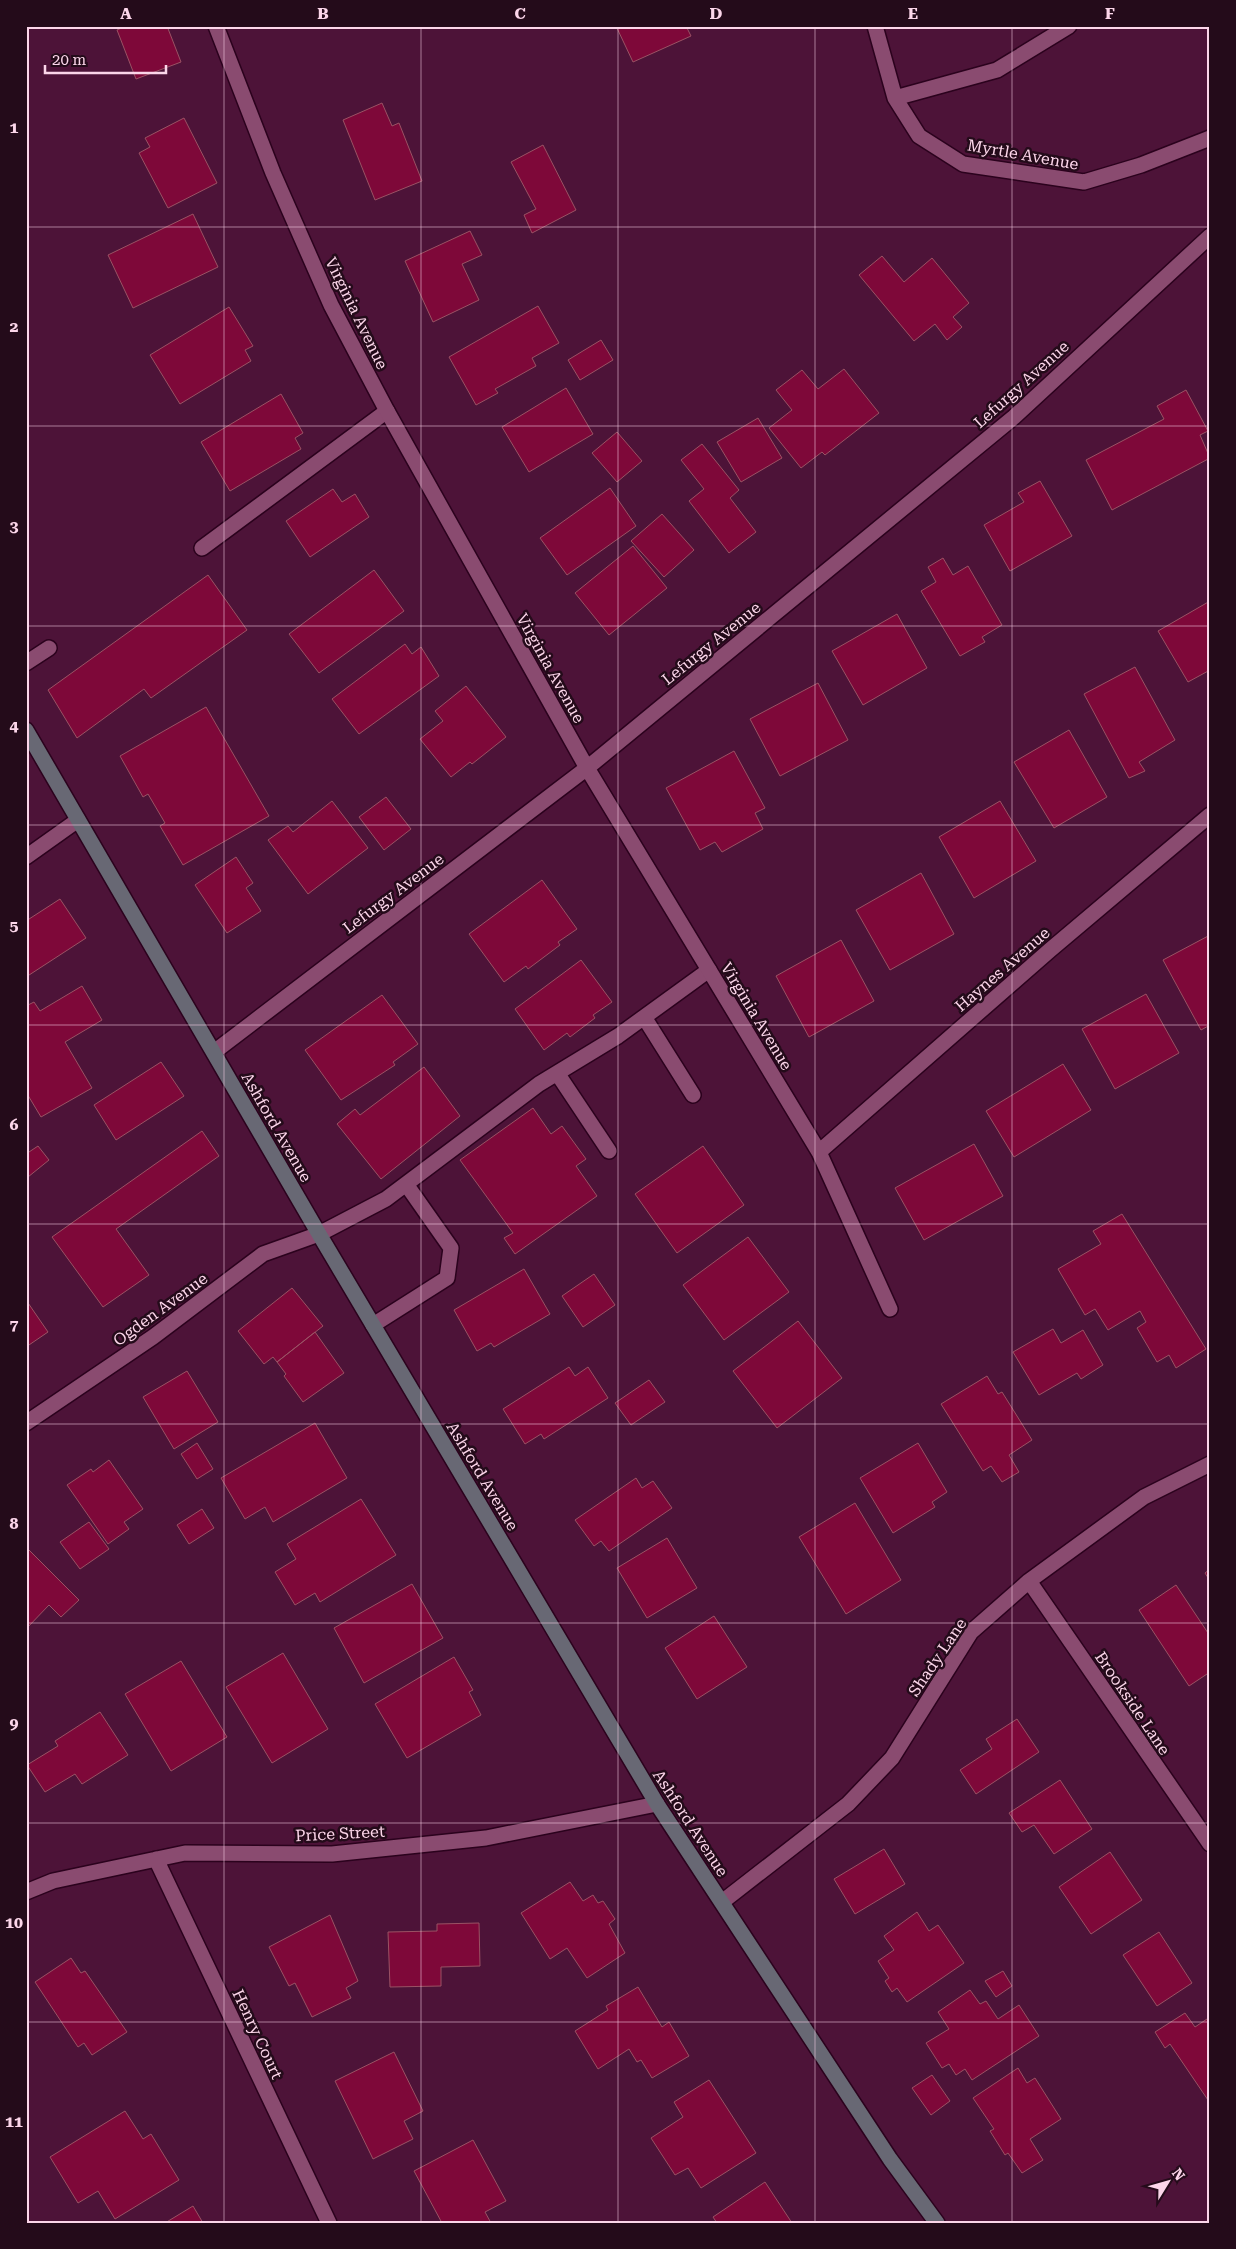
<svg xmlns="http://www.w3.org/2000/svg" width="1236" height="2249" font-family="'Roboto Serif',serif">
  <rect width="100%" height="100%" fill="#4d1338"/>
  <path fill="#7e0839" stroke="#9a5264" d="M126,26H167L181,62L136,79L117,30Z
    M616,26H686L691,36L633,62Z
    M382,103L392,126L399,123L422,181L375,200L343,120Z
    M184,118L217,183L168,208L139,153L150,147L145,138Z
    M543,145L576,210L532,233L524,215L536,209L511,162Z
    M193,214L218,267L133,308L108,255Z
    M470,231L482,255L462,264L479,300L433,322L405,261Z
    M882,256L904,282L932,258L969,303L953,317L962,327L947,340L935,324L914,341L859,275Z
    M538,306L559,343L532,358L536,366L495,389L498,393L476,405L449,357Z
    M229,307L253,346L245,350L251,361L180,404L150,355Z
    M601,340L613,360L580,380L568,360Z
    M844,369L879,413L825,455L822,452L801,468L769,428L792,410L776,390L802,370L818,389Z
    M566,388L593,434L529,472L502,427Z
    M1186,390L1208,431L1200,435L1210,458L1112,510L1086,460L1164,419L1157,406Z
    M281,394L303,433L295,438L301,449L230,491L201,442Z
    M758,418L782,458L741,482L717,442Z
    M617,432L642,461L617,482L592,453Z
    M702,444L739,490L730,498L756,532L729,553L689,501L704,489L681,460Z
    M1040,481L1072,536L1010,571L984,525L1024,502L1018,493Z
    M610,488L636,526L567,575L540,538Z
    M333,489L342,502L355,494L369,517L310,557L286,521Z
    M662,514L694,550L664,577L631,541Z
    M633,546L667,588L609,635L575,593Z
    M943,558L953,575L968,566L1002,625L982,637L985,642L960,656L921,591L936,582L928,567Z
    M374,570L404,611L319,673L289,634Z
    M208,575L247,630L151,698L144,689L77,738L48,690Z
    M1210,601V670L1188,682L1158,631Z
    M897,614L927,668L863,705L832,651Z
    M405,644L412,654L421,647L439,676L359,734L332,699Z
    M1135,667L1175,740L1139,762L1145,771L1129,778L1084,694Z
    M818,683L848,740L780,776L750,719Z
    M466,686L506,737L472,764L470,762L451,777L420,739L443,721L435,711Z
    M206,707L269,816L183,865L160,826L165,823L148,794L143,797L120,756Z
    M1069,730L1107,797L1054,828L1014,762Z
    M734,751L765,808L755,813L763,829L722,852L715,842L700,850L666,788Z
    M386,797L411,829L384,850L359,817Z
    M332,801L368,848L308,894L268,840L288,826L293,832Z
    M1000,801L1036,861L974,898L939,837Z
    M236,857L253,883L246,888L261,911L227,933L195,885Z
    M921,873L954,934L890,970L856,910Z
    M542,880L577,929L558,942L560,945L528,969L526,966L504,982L469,934Z
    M60,899L86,938L26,977V921Z
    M1210,935V1025L1201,1030L1163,960Z
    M841,940L874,1001L809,1037L776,976Z
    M581,960L612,1002L593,1015L595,1018L570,1037L567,1033L544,1050L515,1009Z
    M82,986L102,1020L65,1042L92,1088L41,1117L26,1092V1006L34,1002L40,1011Z
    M1146,994L1179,1053L1115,1089L1082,1029Z
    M382,995L418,1044L393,1062L395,1065L341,1100L305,1050Z
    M161,1062L184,1096L116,1140L94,1105Z
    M1063,1064L1091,1110L1014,1157L986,1111Z
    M424,1067L460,1116L381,1179L337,1124L355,1109L360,1115Z
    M533,1108L551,1134L562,1126L586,1159L576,1166L597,1196L515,1254L504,1238L513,1233L460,1160Z
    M202,1131L219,1156L116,1229L149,1275L103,1307L52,1237Z
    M974,1144L1003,1196L924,1240L895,1188Z
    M38,1146L49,1160L28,1177L26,1174V1154Z
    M703,1146L744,1205L677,1253L635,1194Z
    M1122,1214L1206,1349L1176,1368L1169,1355L1157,1362L1137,1328L1146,1322L1140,1311L1108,1330L1095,1309L1085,1315L1058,1269L1101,1244L1093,1231Z
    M748,1237L789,1292L724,1340L683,1285Z
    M524,1269L550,1314L494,1347L491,1343L477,1351L454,1310Z
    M594,1274L615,1305L583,1327L562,1296Z
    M292,1288L323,1326L277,1362L273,1357L264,1364L238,1331Z
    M26,1300L48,1332L26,1347Z
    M798,1321L842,1378L777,1428L733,1371Z
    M1053,1329L1061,1343L1083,1330L1103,1365L1081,1379L1077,1373L1039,1395L1013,1352Z
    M315,1332L344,1373L303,1402L284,1376L286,1374L277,1362Z
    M569,1367L575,1376L588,1367L608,1398L544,1439L541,1434L525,1444L503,1409Z
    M187,1371L218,1422L174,1449L143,1397Z
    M987,1376L998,1394L1002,1392L1032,1440L1009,1455L1019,1472L1002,1482L991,1466L983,1471L941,1404Z
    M649,1380L665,1402L631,1425L615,1403Z
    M315,1423L347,1478L273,1522L265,1507L245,1519L221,1478Z
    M197,1443L213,1469L197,1479L181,1454Z
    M918,1443L947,1492L932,1502L935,1507L893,1533L860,1478Z
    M109,1460L143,1509L124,1522L129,1529L108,1544L67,1485L91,1469L93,1472Z
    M636,1478L642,1488L653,1481L672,1508L609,1551L601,1541L594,1546L575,1520Z
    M361,1499L396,1555L320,1602L315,1593L295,1605L275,1572L296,1559L287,1544Z
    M855,1503L901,1580L846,1614L799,1537Z
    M202,1509L214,1528L189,1544L177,1525Z
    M89,1522L109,1549L80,1569L60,1542Z
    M667,1538L697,1588L647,1618L617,1568Z
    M28,1549L79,1600L61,1617L49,1605L26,1629V1551Z
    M1210,1569V1581L1205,1573Z
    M412,1584L443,1638L364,1683L334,1628Z
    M1176,1585L1210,1636V1672L1189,1686L1139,1610Z
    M714,1616L747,1667L697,1699L665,1648Z
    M283,1653L328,1729L272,1763L226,1687Z
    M454,1657L473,1690L469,1692L481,1715L407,1758L375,1704Z
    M181,1661L227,1737L171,1771L125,1694Z
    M100,1712L128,1755L82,1784L75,1774L45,1792L27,1765L58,1746L55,1741Z
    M1017,1719L1039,1752L976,1794L960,1770L992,1749L986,1739Z
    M1060,1780L1092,1829L1054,1854L1034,1825L1022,1832L1009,1813Z
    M884,1849L905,1884L855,1914L834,1879Z
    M1110,1852L1142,1900L1091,1934L1059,1887Z
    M570,1882L583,1901L593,1895L598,1903L603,1901L615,1919L609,1924L625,1953L587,1978L567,1948L550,1959L521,1913Z
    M917,1912L929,1931L938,1925L964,1963L907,2002L897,1988L892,1992L885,1981L889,1978L878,1961L894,1950L884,1936Z
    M330,1915L358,1981L346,1988L351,1998L312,2017L295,1983L289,1986L269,1947Z
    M479,1923L480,1966L441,1967V1986L390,1987L388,1932L437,1931V1924Z
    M1159,1932L1192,1983L1157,2006L1123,1955Z
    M71,1958L81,1973L85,1971L127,2032L92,2055L84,2043L78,2047L35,1982Z
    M1003,1971L1012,1986L996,1997L985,1981Z
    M638,1987L662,2027L669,2022L689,2056L652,2078L641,2060L637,2062L629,2049L598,2069L575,2031L608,2010L606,2006Z
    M970,1990L980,2004L986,2001L998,2019L1019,2005L1039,2036L972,2080L965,2069L956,2075L949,2064L942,2068L926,2043L949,2029L938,2012Z
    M1185,2013L1195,2027L1210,2017V2103L1170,2044L1165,2048L1155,2032Z
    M394,2052L423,2111L404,2121L413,2139L373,2159L335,2081Z
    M1018,2068L1027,2083L1035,2078L1061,2119L1030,2139L1043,2160L1022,2173L1008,2153L1005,2155L990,2131L994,2129L973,2098Z
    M932,2075L950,2101L931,2115L912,2088Z
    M709,2080L756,2153L701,2188L688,2168L675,2175L651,2138L683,2117L674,2102Z
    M125,2111L143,2139L151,2134L179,2180L115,2219L98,2191L78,2203L50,2157Z
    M473,2140L506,2201L485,2212L491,2223H442L414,2171Z
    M765,2182L792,2223H717L713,2217Z
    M193,2206L203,2223H165Z"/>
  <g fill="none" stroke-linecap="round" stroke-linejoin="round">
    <defs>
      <path id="service" d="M202,548L387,411
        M26,663L49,648
        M644,1017L693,1095
        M557,1073L609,1151
        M319,1234L386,1199L539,1084L618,1036L709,970
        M373,1325L447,1278L451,1248L406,1184"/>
      <path id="minor" d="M216,26L273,173L331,305L387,411L587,768L819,1152L890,1309
        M875,26L895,98L919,136L963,164L1084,182L1141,165L1210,138
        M895,98L997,70L1069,26
        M26,857L78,820
        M214,1052L587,768L1014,417L1210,236
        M819,1152L1050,950L1210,815
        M1029,1581L1210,1844
        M156,1859L329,2223
        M26,1892L53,1881L185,1853L332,1854L486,1838L657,1804
        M722,1902L848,1804L892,1758L971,1632L1029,1581L1144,1497L1210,1464"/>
      <path id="tertiary" d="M26,1423L153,1337L263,1254L319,1234"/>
      <path id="secondary" d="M26,730L319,1234L657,1804L890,2159L937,2223"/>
    </defs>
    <use href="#service" stroke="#2b021d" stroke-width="18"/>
    <use href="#minor" stroke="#2b021d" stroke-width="18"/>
    <use href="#tertiary" stroke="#2b021d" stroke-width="18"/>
    <use href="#secondary" stroke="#2b021d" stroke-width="18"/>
    <use href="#service" stroke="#8a4b70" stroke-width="15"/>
    <use href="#minor" stroke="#8a4b70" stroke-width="15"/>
    <use href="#tertiary" stroke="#8a4b70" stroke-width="15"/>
    <use href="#secondary" stroke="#686874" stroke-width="15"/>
  </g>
  <path fill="none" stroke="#fcd6ea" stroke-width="1" stroke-opacity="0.55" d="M224,26V2223M421,26V2223M618,26V2223M815,26V2223M1012,26V2223M26,227H1210M26,426H1210M26,626H1210M26,825H1210M26,1025H1210M26,1224H1210M26,1424H1210M26,1623H1210M26,1823H1210M26,2022H1210"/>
  <g text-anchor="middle" stroke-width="5" stroke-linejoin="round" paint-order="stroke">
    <g font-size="16" fill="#fcd6ea" stroke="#240b1a">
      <text transform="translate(1023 154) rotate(10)" y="6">Myrtle Avenue</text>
      <text transform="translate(357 313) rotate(64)" y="6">Virginia Avenue</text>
      <text transform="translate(1021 384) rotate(-42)" y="6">Lefurgy Avenue</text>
      <text transform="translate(711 643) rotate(-39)" y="6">Lefurgy Avenue</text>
      <text transform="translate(551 668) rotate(61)" y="6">Virginia Avenue</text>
      <text transform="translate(393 893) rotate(-37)" y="6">Lefurgy Avenue</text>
      <text transform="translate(1002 969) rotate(-41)" y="6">Haynes Avenue</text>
      <text transform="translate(757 1016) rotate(59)" y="6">Virginia Avenue</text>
      <text transform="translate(277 1127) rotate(60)" y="6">Ashford Avenue</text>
      <text transform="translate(160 1309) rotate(-36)" y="6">Ogden Avenue</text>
      <text transform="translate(483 1476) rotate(59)" y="6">Ashford Avenue</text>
      <text transform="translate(937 1657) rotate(-56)" y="6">Shady Lane</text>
      <text transform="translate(1133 1703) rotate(56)" y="6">Brookside Lane</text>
      <text transform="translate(691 1823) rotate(57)" y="6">Ashford Avenue</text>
      <text transform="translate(340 1833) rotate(-3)" y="6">Price Street</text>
      <text transform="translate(258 2034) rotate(65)" y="6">Henry Court</text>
    </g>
  </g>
  <rect width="1236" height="2249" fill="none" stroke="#240b1a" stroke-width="55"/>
  <g transform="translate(1168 2182) rotate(53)" stroke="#240b1a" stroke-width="4" paint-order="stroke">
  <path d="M0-4L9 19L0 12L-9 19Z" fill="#fcd6ea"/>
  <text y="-8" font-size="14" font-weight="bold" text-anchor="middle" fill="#fcd6ea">N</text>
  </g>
  <path d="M45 65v8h121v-8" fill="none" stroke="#fcd6ea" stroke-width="2.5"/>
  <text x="52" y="65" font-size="15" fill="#fcd6ea" stroke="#240b1a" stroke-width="4" paint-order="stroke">20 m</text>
  <rect x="28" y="28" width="1180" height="2194" fill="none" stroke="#fcd6ea" stroke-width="2"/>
  <g font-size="16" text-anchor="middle" font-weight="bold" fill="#fcd6ea">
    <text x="126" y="19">A</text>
    <text x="323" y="19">B</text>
    <text x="520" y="19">C</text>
    <text x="716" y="19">D</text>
    <text x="913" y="19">E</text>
    <text x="1110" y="19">F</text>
    <text x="14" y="133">1</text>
    <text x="14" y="332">2</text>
    <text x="14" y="532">3</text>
    <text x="14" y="731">4</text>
    <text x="14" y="931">5</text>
    <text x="14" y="1130">6</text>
    <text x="14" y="1330">7</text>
    <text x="14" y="1529">8</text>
    <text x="14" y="1729">9</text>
    <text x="14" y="1928">10</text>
    <text x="14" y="2127">11</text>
  </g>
</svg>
